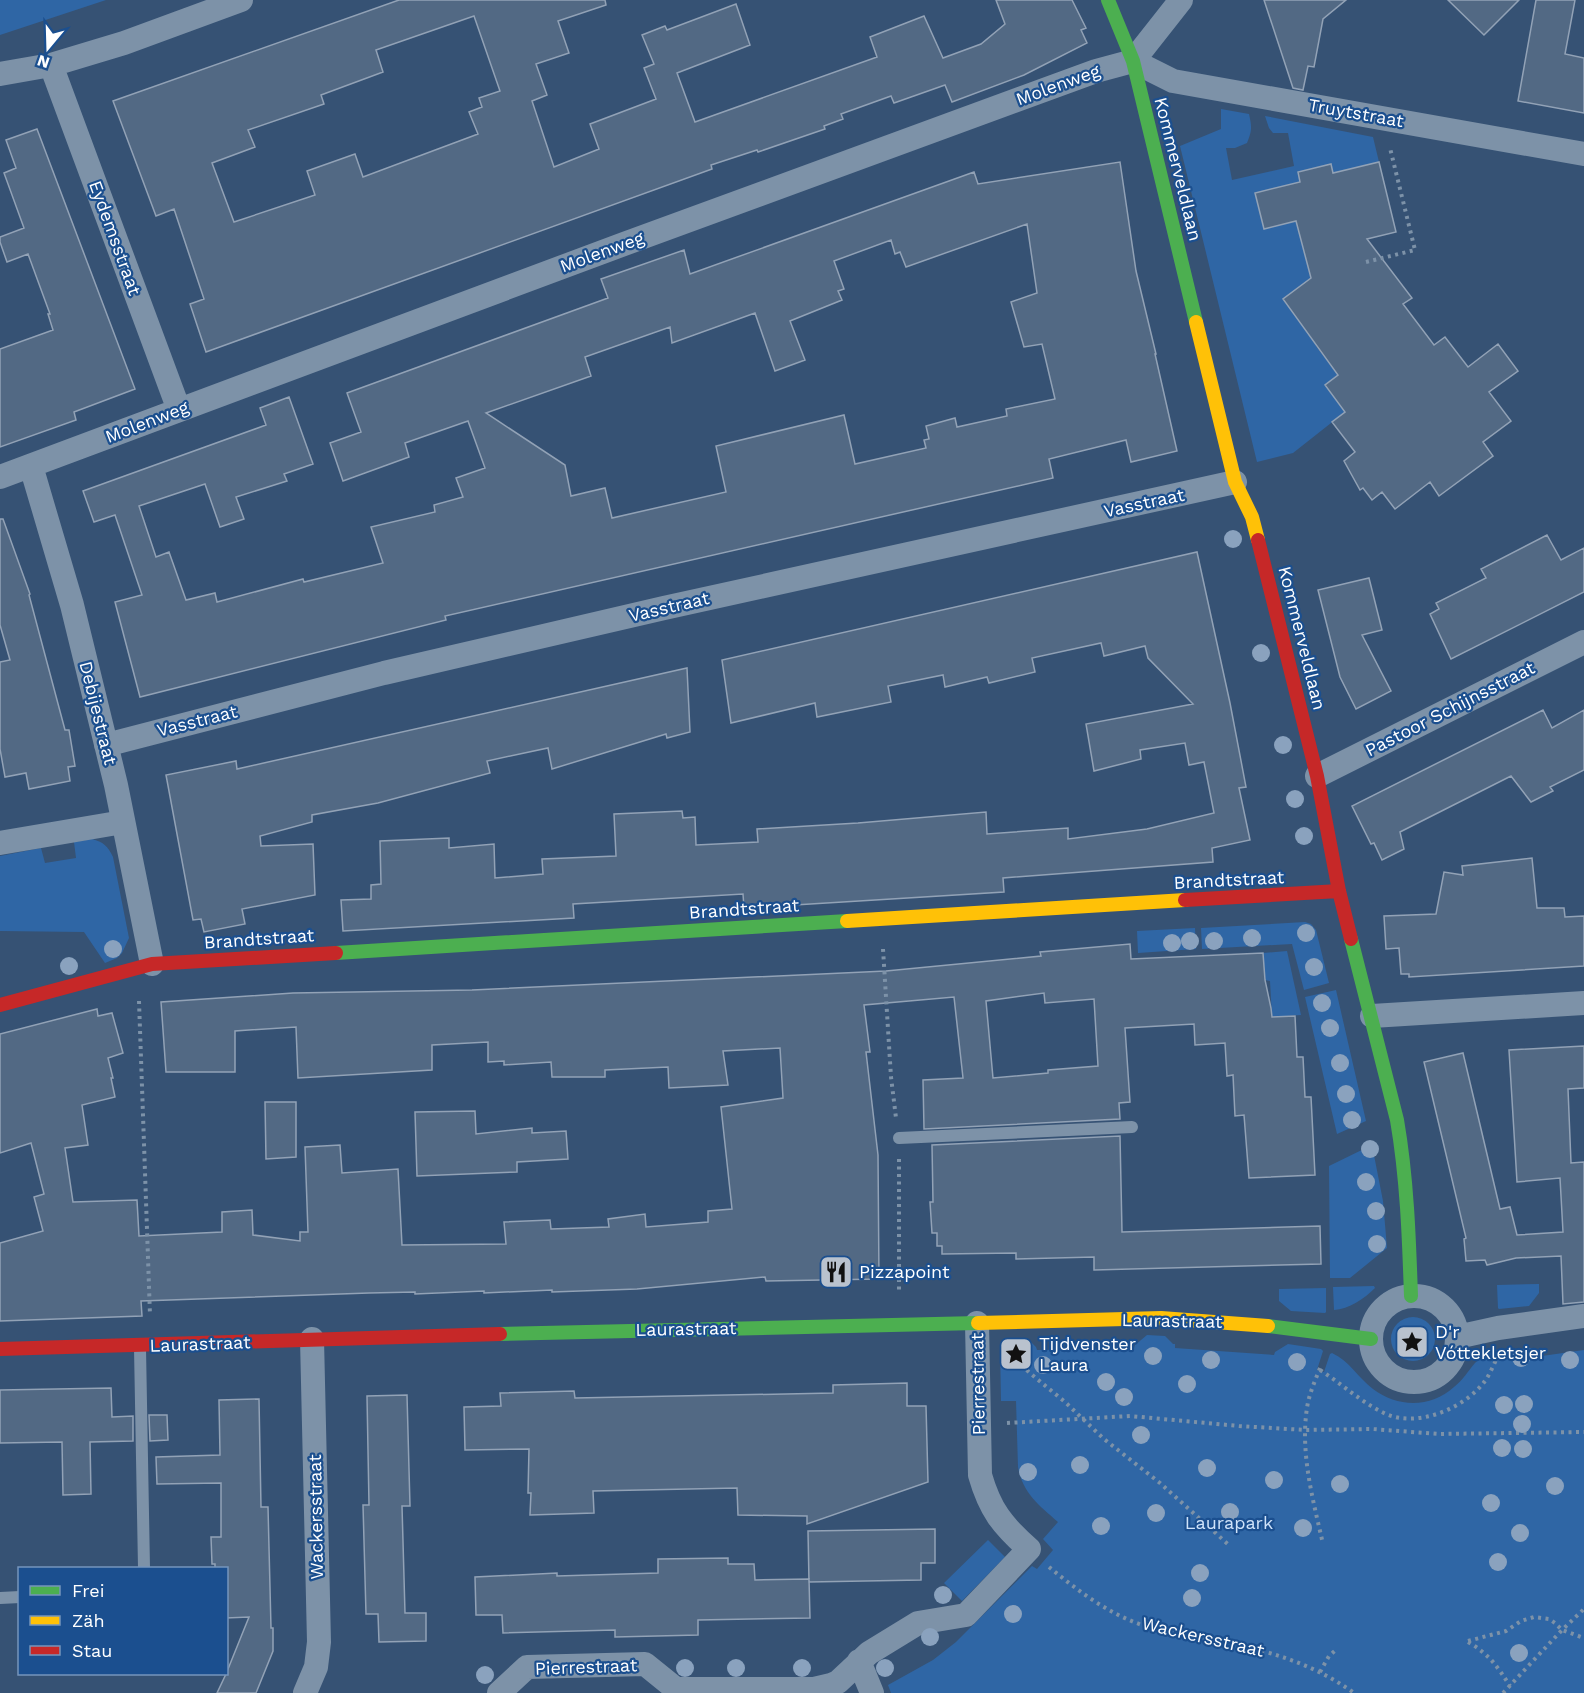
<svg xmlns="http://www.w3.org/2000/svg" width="1584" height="1693" font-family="'Work Sans',sans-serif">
  <rect width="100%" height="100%" fill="#365274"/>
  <path fill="#2f66a5" d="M0,0H106L0,35Z
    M1221,109L1249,114C1252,127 1252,131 1247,143L1235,148H1226L1232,180L1294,166L1288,133H1273L1269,128L1265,116L1373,137L1379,162L1333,173L1331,164L1298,172L1300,182L1255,193L1264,228L1297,221L1311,278L1283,299L1307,331L1327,337L1316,346L1338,375L1325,385L1345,412L1293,453L1257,462L1180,146L1221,129Z
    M92,839C103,842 108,846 113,857L129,938L122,953L117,958L105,963L84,932L0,931V856L41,848L45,863L76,858L74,842Z
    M1305,922L1311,924L1316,930L1329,983L1304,990L1292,944L1202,949L1201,928Z
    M1195,928L1196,949L1138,953L1137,931Z
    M1287,951L1301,1015L1272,1017L1270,981L1265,980L1263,953Z
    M1336,990L1366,1121L1337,1134L1305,997Z
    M1372,1145L1383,1201L1387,1248L1350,1278H1330L1329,1166Z
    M1539,1284V1293L1529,1306L1499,1309L1498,1308L1497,1285Z
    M1374,1286L1375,1288C1364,1299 1349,1309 1334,1310L1333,1287Z
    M1326,1288V1312L1325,1313L1291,1311L1279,1301V1289Z
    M1391 1339a22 22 0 1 1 44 0a22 22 0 1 1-44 0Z
    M1147,1335L1165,1336L1173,1344H1175V1348L1274,1355L1275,1352L1288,1344L1321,1349L1323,1351L1317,1370L1324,1372L1330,1354L1332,1353C1350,1361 1358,1378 1373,1389C1398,1408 1431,1408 1454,1387C1463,1380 1468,1371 1475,1363C1481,1357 1487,1353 1494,1349L1497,1350L1501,1358L1520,1349L1531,1348L1542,1356L1584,1350V1693H891L888,1685L933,1660L956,1642L1032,1566L1037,1569L1053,1550L1043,1539L1058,1522C1039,1505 1023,1494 1018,1467L1016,1401H1001L1000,1347L1014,1338H1027L1036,1347L1037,1350L1134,1348L1135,1345Z
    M988,1540L1005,1557L962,1601L944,1583Z"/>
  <path fill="#526984" stroke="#92a2b6" stroke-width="1.5" fill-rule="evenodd" d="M399,0H605L606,5L558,21L569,53L536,64L547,95L532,101L554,167L599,149L590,124L656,99L644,68L654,64L642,35L665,26L667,30L736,4L750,45L677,73L695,122L877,57L870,37L924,16L943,58L981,44L1005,24L996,0H1072L1086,28L1081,30L1087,43L1024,75L952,102L945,85L894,103L891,96L841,114L843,119L824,126L825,129L758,152L757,150L711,165L712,169L206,352L190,304L204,299L174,209L156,216L113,101ZM474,16L500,91L479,98L482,107L469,112L478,134L363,177L355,154L307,171L315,195L234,222L212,163L255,147L248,130L324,104L321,95L383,72L376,50Z
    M1264,0H1346L1323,19L1314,67L1308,66L1303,90L1293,88Z
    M1448,0H1519L1484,35Z
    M1536,0H1575L1565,54L1584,58V113L1518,101Z
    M37,129L135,389L74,412L76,420L0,447V349L53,330L48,314H50L28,254L7,262L0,242V237L24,228L4,173L16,168L6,140Z
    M1120,162L1136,271L1156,354H1155L1177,451L1131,462L1126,440L1049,459L1053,478L445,616L446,620L140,697L115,602L142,595L115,515L94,522L83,491L266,425L260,408L289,397L313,464L284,474L287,481L236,497L244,519L220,527L205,484L139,506L156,557L169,552L186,600L215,593L217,602L303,579L304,582L383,563L371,527L435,512L434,505L463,497L456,478L485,468L468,421L405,443L409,457L343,481L330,443L361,432L347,393L608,298L601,279L684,250L690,274L974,172L978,184ZM1027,224L1037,293L1011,302L1024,347L1042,344L1055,399L1006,409L1007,416L957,427L955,418L926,426L929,439L924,440L926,448L855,464L844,415L716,446L726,492L612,518L605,488L571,496L565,465L486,413L591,376L585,357L670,327L672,343L755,313L775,371L805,360L790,321L842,300L838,291L844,289L834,261L891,240L895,254L900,252L906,267Z
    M1379,162L1396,232L1367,239L1412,298L1403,304L1434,345L1445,337L1468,367L1498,344L1518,371L1489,392L1511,421L1483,442L1493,456L1439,496L1430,482L1395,509L1382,492L1372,500L1363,488L1360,490L1344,461L1355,452L1332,422L1345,412L1325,385L1338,375L1283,299L1311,278L1296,221L1264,229L1255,193L1300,182L1298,172L1331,164L1333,173Z
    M0,519H3L30,594L29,595L65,730H69L75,766L68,767L70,781L29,789L26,773L5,777L0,749V662L10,660L0,625Z
    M1547,535L1561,560L1584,548V592L1451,659L1430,614L1439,609L1436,603L1486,578L1481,569Z
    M1197,552L1230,703L1246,787L1239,788L1250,840L1212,848L1213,862L1003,878L1004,892L744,908L743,894L573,904L574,918L343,931L341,900L371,899V885L381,884L380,841L449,838V848L494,844L495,878L543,874L542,859L616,856L614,814L682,811L683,818L695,817L696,845L758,842L757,829L858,823L986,812L987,834L1068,828V839L1147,829L1214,813L1204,762L1189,765L1185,743L1140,750L1141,759L1094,771L1086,724L1193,704L1148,658L1145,646L1104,656L1101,643L1032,658L1035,672L989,683L987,677L945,687L943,675L888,686L891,702L817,717L815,703L731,723L722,660Z
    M1369,578L1382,630L1362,635L1391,691L1356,709L1340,677L1318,590Z
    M687,668L690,732L667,738L666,734L552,769L548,748L487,761L490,773L378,803L312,815V822L260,836L261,846L313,844L315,895L242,909L245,924L204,932L201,919L193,920L166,775L236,761L237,769Z
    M1543,710L1552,728L1584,710V770L1550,787L1553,791L1531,802L1511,776L1400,832L1404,849L1382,860L1374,843L1371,844L1352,806Z
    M1532,858L1537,908H1564L1565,917L1584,916V966L1409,977V974H1401L1399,948L1386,949L1384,916L1436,914L1444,872L1463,875L1462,866Z
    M1130,944L1131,959L1263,953L1265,980L1271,1008L1272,1017L1295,1016L1297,1057H1303L1305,1097H1311L1315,1175L1249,1178L1244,1115L1235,1116L1233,1075L1227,1076L1225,1043L1195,1045L1194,1024L1125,1028L1130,1102L1119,1103L1120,1119L924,1129L923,1080L963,1078L954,997L864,1005L870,1052H866L878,1155L879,1279L766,1281L765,1277L637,1289L552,1292V1290L484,1293V1291L415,1294V1292L369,1293L141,1301L142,1316L0,1321V1243L43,1231L34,1197L44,1194L31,1143L0,1153V1034L97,1009L98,1016L112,1013L123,1053L108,1058L113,1078H111L115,1097L82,1105L88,1145L65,1148L73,1202L137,1200L139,1236L222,1232V1212L252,1210L253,1235L300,1241V1232H308L305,1147L340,1145L342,1173L398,1169L402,1245L506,1244L504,1222L550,1220L551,1229L609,1227L608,1219L645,1214L646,1227L708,1222V1211L732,1209L721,1107L783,1098L780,1048L723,1051L728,1085L669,1088L668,1067L605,1070V1077H552L551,1062L504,1065V1061L488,1062V1042L432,1045V1070L298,1078L296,1027L235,1031V1072H166L161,1002L293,993L472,990L886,971L1041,956L1040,952ZM1044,993L1045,1003L1094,999L1098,1066L1048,1070V1073L993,1078L986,1001Z
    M1584,1046V1088L1568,1089L1571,1163L1584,1162V1302L1563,1304L1561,1256L1516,1258L1487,1265L1485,1260L1466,1261L1464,1239L1466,1238L1424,1062L1463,1053L1500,1209L1510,1207L1517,1235L1563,1232L1560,1178L1517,1182L1509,1050Z
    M265,1102H296V1157L266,1159Z
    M475,1111L476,1134L532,1128V1133L566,1131L568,1159L517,1162V1172L417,1176L415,1112Z
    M1120,1136L1122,1232L1320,1226L1321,1264L1094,1270V1257L1016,1259V1253L942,1254V1246H937V1233H932L930,1202H933L932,1145Z
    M907,1383V1406H926L928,1482L807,1524V1516L738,1515L737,1488L593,1491L594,1513L530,1515L531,1493H528L529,1449L465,1450L464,1407L501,1406L500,1393L574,1391L575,1398L833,1393V1385Z
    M111,1388L112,1417L133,1416V1441L90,1442L91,1494L63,1495L62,1442L0,1443V1390Z
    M407,1395L410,1506H402L405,1613H426V1641L379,1642L378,1614H366L363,1505H369L367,1396Z
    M259,1399L261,1507H268L271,1628H273V1651L256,1693H217L226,1674L249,1617L226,1618V1569H215V1564H212L211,1537H221V1483L157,1484L156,1457L220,1455L219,1400Z
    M149,1415H167L168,1440L150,1441Z
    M935,1529V1563H921V1580L809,1582L808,1531Z
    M728,1558V1564H754L755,1580L809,1579L810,1618L698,1620V1635L615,1637V1630L503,1633L502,1615H476L475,1577L557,1573V1576L658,1573V1559Z"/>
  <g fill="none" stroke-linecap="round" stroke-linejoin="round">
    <path stroke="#7d92a8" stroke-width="4" stroke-dasharray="3 4.5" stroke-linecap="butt" d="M1366,262L1415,250L1390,148
      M883,949L891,1077L896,1118
      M139,1001L150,1315
      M899,1159V1292
      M1010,1355L1031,1374L1065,1402L1104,1439L1160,1483L1230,1546
      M1320,1368C1315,1381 1309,1394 1307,1408C1300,1453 1313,1500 1323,1544
      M1320,1370C1342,1384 1362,1403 1386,1414C1418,1428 1465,1408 1485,1381C1490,1374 1494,1364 1498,1356
      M1007,1423L1130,1416L1239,1426L1305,1430L1372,1429L1439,1434L1584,1432
      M1049,1567C1077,1590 1107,1613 1142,1625C1161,1631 1181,1634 1200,1637C1256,1648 1307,1659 1354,1693
      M1468,1641L1506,1631L1521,1621L1534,1617L1549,1619L1555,1623L1562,1630L1584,1638
      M1468,1642C1489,1654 1497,1666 1510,1686
      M1320,1672L1329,1656L1337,1649
      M1503,1693L1562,1630L1584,1609"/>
    <path stroke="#7d92a8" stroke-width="12" d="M899,1138L1132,1127
      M140,1348L144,1568
      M0,1598L20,1597"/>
    <path stroke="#7d92a8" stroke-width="24" d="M1133,61L1173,81L1584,154
      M51,65L179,410
      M0,74L51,65L124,43L241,0
      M31,466L72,605L116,785L152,964
      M0,477L624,244L1096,71L1133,61L1181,0
      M106,745L384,673L664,608L1235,482
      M1317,776L1584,642
      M0,843L123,822
      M1372,1016L1584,1003
      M1371 1339a43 43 0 1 1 86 0a43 43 0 1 1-86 0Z
      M1457,1337L1498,1328L1584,1316
      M859,1661L872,1693
      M305,1693L316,1667L319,1642L312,1339
      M499,1693L527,1667L645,1664L676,1689H814L831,1685L838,1682L869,1653L918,1623L966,1615L1029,1549C1002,1525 990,1510 980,1475L977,1323"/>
    <path stroke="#4caf50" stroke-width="14" d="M1108,0L1133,61L1196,322
      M1351,939L1397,1120C1407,1178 1409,1237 1411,1296
      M336,953L847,921
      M1268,1326L1371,1339
      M500,1334L978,1323"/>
    <path stroke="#ffc107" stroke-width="14" d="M1196,322L1235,482L1252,517L1258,540
      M847,921L1185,900
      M978,1323L1161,1318L1268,1326"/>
    <path stroke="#c62828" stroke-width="14" d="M1258,540L1317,776L1339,891L1351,939
      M1185,900L1339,891
      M0,1005L152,964L336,953
      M0,1349L500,1334"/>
  </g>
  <g fill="#8aa2be">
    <circle cx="1233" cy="539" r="9"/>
    <circle cx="1261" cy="653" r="9"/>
    <circle cx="1283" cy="745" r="9"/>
    <circle cx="1295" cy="799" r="9"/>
    <circle cx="1304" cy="836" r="9"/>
    <circle cx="1306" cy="933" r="9"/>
    <circle cx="1252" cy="938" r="9"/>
    <circle cx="1190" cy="941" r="9"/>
    <circle cx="1214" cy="941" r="9"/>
    <circle cx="1172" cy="943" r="9"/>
    <circle cx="113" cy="949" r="9"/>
    <circle cx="69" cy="966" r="9"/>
    <circle cx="1314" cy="967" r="9"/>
    <circle cx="1322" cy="1003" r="9"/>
    <circle cx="1330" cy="1028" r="9"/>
    <circle cx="1340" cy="1063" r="9"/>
    <circle cx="1346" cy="1094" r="9"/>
    <circle cx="1352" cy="1120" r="9"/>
    <circle cx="1370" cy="1149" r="9"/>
    <circle cx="1366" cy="1182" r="9"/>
    <circle cx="1376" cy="1211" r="9"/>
    <circle cx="1377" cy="1244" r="9"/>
    <circle cx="1153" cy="1356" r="9"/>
    <circle cx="1521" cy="1358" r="9"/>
    <circle cx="1211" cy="1360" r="9"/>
    <circle cx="1570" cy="1360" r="9"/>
    <circle cx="1297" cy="1362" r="9"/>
    <circle cx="1043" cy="1365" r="9"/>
    <circle cx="1106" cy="1382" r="9"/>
    <circle cx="1187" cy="1384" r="9"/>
    <circle cx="1124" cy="1397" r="9"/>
    <circle cx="1524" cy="1404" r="9"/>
    <circle cx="1504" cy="1405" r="9"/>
    <circle cx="1522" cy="1424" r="9"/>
    <circle cx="1141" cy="1435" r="9"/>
    <circle cx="1502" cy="1448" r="9"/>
    <circle cx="1523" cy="1449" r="9"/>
    <circle cx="1080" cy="1465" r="9"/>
    <circle cx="1207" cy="1468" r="9"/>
    <circle cx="1028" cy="1472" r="9"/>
    <circle cx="1274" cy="1480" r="9"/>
    <circle cx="1340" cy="1484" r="9"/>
    <circle cx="1555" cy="1486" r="9"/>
    <circle cx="1491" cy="1503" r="9"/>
    <circle cx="1230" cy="1512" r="9"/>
    <circle cx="1156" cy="1513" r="9"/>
    <circle cx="1101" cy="1526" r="9"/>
    <circle cx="1303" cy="1528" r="9"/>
    <circle cx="1520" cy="1533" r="9"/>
    <circle cx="1498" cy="1562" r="9"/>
    <circle cx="1200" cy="1573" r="9"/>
    <circle cx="943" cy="1595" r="9"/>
    <circle cx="1192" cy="1598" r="9"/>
    <circle cx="1013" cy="1614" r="9"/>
    <circle cx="930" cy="1637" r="9"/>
    <circle cx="1519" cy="1653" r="9"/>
    <circle cx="685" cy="1668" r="9"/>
    <circle cx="736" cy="1668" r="9"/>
    <circle cx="802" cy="1668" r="9"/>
    <circle cx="885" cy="1668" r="9"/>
    <circle cx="485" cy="1675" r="9"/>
  </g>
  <defs>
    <symbol id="restaurant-square" viewBox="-11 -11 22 22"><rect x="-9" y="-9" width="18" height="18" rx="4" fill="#b9c2ce" stroke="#1b4f8f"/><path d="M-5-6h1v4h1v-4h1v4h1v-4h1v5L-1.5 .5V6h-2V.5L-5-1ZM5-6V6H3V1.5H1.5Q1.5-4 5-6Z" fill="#111"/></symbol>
    <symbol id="sight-square" viewBox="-11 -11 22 22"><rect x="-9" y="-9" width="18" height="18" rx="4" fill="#b9c2ce" stroke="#1b4f8f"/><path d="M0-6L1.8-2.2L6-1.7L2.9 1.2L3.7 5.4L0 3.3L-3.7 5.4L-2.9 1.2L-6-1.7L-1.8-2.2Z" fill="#111"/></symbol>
  </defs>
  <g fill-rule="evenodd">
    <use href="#restaurant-square" x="817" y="1253" width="38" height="38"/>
    <use href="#sight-square" x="1393" y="1323" width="38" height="38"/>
    <use href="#sight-square" x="997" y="1335" width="38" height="38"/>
  </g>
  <g text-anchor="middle" stroke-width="4.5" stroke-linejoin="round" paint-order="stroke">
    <g font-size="18" fill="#fff" stroke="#1b4f8f">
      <text transform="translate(1058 85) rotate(-20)" y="6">Molenweg</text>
      <text transform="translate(1356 113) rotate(10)" y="6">Truytstraat</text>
      <text transform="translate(1178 169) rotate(76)" y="6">Kommerveldlaan</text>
      <text transform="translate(115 238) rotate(70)" y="6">Eydemsstraat</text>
      <text transform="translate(602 252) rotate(-20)" y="6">Molenweg</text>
      <text transform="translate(147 422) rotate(-21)" y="6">Molenweg</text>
      <text transform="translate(1144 503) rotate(-12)" y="6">Vasstraat</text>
      <text transform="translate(669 607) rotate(-13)" y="6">Vasstraat</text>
      <text transform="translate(1302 638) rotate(76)" y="6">Kommerveldlaan</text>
      <text transform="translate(1450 709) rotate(-27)" y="6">Pastoor Schijnsstraat</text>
      <text transform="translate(98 713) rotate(76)" y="6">Debijestraat</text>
      <text transform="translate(197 721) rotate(-14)" y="6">Vasstraat</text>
      <text transform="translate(1229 880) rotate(-3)" y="6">Brandtstraat</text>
      <text transform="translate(744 909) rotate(-4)" y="6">Brandtstraat</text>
      <text transform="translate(259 939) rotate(-4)" y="6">Brandtstraat</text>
      <text transform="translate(1172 1321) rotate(1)" y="6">Laurastraat</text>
      <text transform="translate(686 1329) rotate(-1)" y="6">Laurastraat</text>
      <text transform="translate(200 1344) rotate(-2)" y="6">Laurastraat</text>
      <text transform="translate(978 1384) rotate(-91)" y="6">Pierrestraat</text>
      <text transform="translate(316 1517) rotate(-91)" y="6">Wackersstraat</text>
      <text transform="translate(1203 1637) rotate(13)" y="6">Wackersstraat</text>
      <text transform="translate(586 1667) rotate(-2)" y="6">Pierrestraat</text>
    </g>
    <g font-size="18" fill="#fff" stroke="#1b4f8f" text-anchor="start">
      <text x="859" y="1278">Pizzapoint</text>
      <text x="1435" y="1338">D'r<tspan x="1435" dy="21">Vóttekletsjer</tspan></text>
      <text x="1039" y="1350">Tijdvenster<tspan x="1039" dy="21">Laura</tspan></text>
    </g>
    <g font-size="18" fill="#cfe3fa" stroke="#1b4f8f">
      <text x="1229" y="1529">Laurapark</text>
    </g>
  </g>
  <rect x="18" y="1567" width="210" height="108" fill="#1b4f8f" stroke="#7695bc" stroke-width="1.5"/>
  <rect x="30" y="1586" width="30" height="9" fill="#4caf50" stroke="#7695bc" stroke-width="1.5"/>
  <text x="72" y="1597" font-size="18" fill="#ffffff">Frei</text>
  <rect x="30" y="1616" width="30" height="9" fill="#ffc107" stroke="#7695bc" stroke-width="1.5"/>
  <text x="72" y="1627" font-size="18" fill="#ffffff">Zäh</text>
  <rect x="30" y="1646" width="30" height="9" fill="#c62828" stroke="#7695bc" stroke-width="1.5"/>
  <text x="72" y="1657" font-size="18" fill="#ffffff">Stau</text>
  <g transform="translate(48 48) rotate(199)" stroke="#1b4f8f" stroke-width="4.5" paint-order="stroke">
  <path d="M0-4.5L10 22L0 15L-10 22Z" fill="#ffffff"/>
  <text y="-9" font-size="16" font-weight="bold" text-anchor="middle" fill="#ffffff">N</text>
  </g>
</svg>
